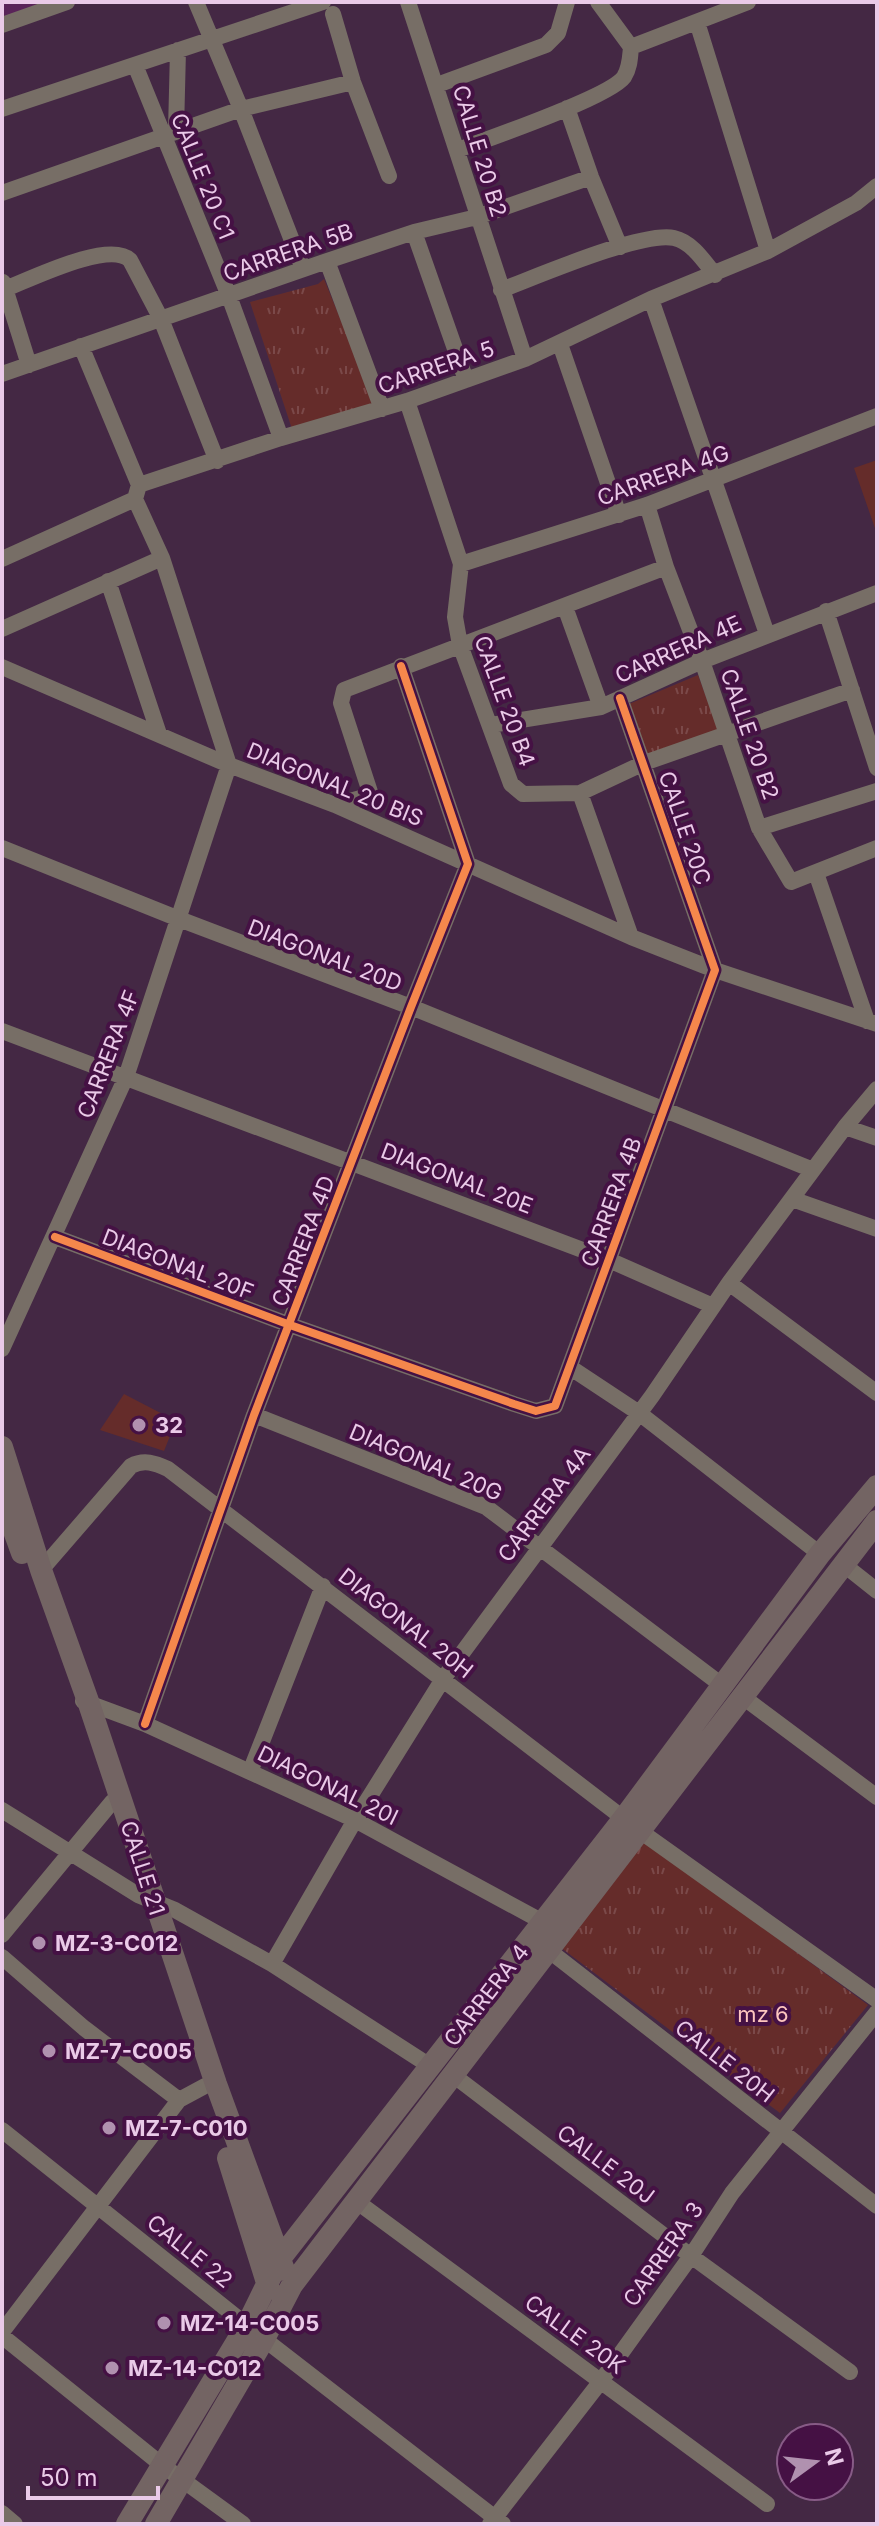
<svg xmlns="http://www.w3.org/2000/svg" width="879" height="2526" font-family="Inter,sans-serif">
  <defs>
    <pattern id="park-tufts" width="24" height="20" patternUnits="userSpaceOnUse" patternTransform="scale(2)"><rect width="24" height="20" fill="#652c2a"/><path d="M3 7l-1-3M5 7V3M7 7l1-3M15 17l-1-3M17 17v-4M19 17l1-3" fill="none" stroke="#7b4949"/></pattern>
  </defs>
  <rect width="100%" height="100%" fill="#442844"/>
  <path fill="#5a2459" d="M2,2H81L2,30Z"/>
  <path fill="#652c2a" d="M877,460V534L854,468Z
    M124,1394L176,1421L164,1451L100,1430Z"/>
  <path fill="url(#park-tufts)" d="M324,279L375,404L292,429L250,302L318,284Z
    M698,675L719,732L647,757L629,704Z
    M645,1841L868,2005L780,2113L560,1947Z"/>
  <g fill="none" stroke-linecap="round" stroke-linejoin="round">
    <path stroke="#776e66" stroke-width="16" d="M196,2L241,109L303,269
      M408,2L525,359
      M598,2L631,47
      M333,14L353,82L389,176
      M697,22L768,251
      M2,25L67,2
      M631,47L748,2
      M135,65L229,296L281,438
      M437,85L546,45L558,33L567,2
      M567,108L591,177L620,247
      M2,109L323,2
      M176,131L178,50
      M458,150C487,139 610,97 624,77C630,68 630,57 631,47
      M2,193L241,109L353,82
      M414,232L466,380
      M327,261L382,409
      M3,282L29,365
      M5,289C31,279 109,240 130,260L161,319L217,461
      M501,290C536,277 642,231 674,238C692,242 704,261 715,275
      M651,299L767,634
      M560,344L619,515
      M81,346L139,485
      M2,374L327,261L414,232L477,217L591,177
      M407,401L461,564L455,617L460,645L511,784L523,794L580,793L644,763L852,690
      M647,505L666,567L702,661L759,828L791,882L877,848
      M2,559L135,499L139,485L281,438L407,401L525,359L651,299L768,251L856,203L877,186
      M461,564L647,505L877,416
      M108,581L159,734
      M565,607L601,707
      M826,611L877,768
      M2,629L162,558
      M2,667L229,765L335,805L631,937L715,970L877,1024
      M491,725L601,707L702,661L877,593
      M580,793L631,937
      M335,805L368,796L370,792L341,703L344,690L666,567
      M759,828L877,791
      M2,848L179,919L411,1007L813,1170
      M816,873L867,1021
      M2,1031L609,1260L713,1306
      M845,1127L877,1138
      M792,1199L877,1229
      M55,1237L290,1325L514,1404L536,1411L555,1406L715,970L620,698
      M729,1283L877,1393
      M2,1349L126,1077L229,765L162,558L135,499
      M571,1368L639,1413L820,1554
      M254,1415L486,1507L723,1686
      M843,1564L877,1591
      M41,1570L131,1466C144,1459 155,1463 168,1469L640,1831L877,2000
      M743,1697L877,1797
      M83,1701L145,1724L355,1820L543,1922
      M145,1724L254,1415L411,1007L468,864L401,666
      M250,1772L323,1586
      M2,1810L138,1895L175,1910L272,1964L430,2066
      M2,1935L112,1802
      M547,1949L877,2206
      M2,1957L84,2028L179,2100
      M272,1964L355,1820L443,1679L652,1396L729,1283L845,1127L877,1089
      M453,2075L691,2256L850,2372
      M2,2130L264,2339L503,2524
      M356,2201L767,2504
      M2,2332L179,2100L205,2086L216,2084
      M2,2336L162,2465L243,2524
      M2,2513L15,2524
      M490,2524L601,2381L691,2256L732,2193L877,2012"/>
    <path stroke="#736463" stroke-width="22" d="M2,1447L41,1570L88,1701L216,2084L284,2270
      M2,1498L22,1553
      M228,2158L269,2289
      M127,2524L247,2325L279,2260L624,1818L820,1554L877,1486
      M156,2524L264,2339L292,2285L877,1521"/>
    <defs>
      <path id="cycleway" d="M55,1237L290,1325L514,1404L536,1411L555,1406L715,970L620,698
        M145,1724L254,1415L411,1007L468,864L401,666"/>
    </defs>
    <use href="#cycleway" stroke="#451144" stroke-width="13"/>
    <use href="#cycleway" stroke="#f5874c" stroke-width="8"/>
  </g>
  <g fill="#b091af" stroke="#451144" stroke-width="3">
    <circle cx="139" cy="1425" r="8"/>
    <circle cx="39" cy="1943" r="8"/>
    <circle cx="49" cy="2051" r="8"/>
    <circle cx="109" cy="2128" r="8"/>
    <circle cx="164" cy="2323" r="8"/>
    <circle cx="112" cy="2368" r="8"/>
  </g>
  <g text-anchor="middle" stroke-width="8" stroke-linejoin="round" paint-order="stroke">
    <g font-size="22" fill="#eacae8" stroke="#451144">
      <text transform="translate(480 151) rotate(73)" y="8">CALLE 20 B2</text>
      <text transform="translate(203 176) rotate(68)" y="8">CALLE 20 C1</text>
      <text transform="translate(288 252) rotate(-19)" y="8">CARRERA 5B</text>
      <text transform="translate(436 367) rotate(-19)" y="8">CARRERA 5</text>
      <text transform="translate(663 475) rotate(-20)" y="8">CARRERA 4G</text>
      <text transform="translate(678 649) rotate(-24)" y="8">CARRERA 4E</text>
      <text transform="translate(505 701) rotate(70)" y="8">CALLE 20 B4</text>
      <text transform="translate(750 734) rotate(71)" y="8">CALLE 20 B2</text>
      <text transform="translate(335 784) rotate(22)" y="8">DIAGONAL 20 BIS</text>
      <text transform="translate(685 828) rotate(71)" y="8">CALLE 20C</text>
      <text transform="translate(325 955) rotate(21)" y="8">DIAGONAL 20D</text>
      <text transform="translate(108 1054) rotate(-69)" y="8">CARRERA 4F</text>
      <text transform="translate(457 1178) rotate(21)" y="8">DIAGONAL 20E</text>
      <text transform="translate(611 1202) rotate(-70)" y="8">CARRERA 4B</text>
      <text transform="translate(303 1241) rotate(-69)" y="8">CARRERA 4D</text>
      <text transform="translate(178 1264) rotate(21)" y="8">DIAGONAL 20F</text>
      <text transform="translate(426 1462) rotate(23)" y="8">DIAGONAL 20G</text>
      <text transform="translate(544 1504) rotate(-53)" y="8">CARRERA 4A</text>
      <text transform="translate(406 1623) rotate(38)" y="8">DIAGONAL 20H</text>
      <text transform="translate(328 1785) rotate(26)" y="8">DIAGONAL 20I</text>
      <text transform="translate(143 1868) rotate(72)" y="8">CALLE 21</text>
      <text transform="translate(486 1995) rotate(-52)" y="8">CARRERA 4</text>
      <text transform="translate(725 2061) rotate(38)" y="8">CALLE 20H</text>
      <text transform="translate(606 2164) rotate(37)" y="8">CALLE 20J</text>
      <text transform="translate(190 2251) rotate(39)" y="8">CALLE 22</text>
      <text transform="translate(663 2254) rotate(-55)" y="8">CARRERA 3</text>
      <text transform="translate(575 2334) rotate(36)" y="8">CALLE 20K</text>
    </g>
    <g font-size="22" font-weight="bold" fill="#eacae8" stroke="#451144" text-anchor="start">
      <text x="155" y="1433">32</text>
      <text x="55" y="1951">MZ-3-C012</text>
      <text x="65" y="2059">MZ-7-C005</text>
      <text x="125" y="2136">MZ-7-C010</text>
      <text x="180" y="2331">MZ-14-C005</text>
      <text x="128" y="2376">MZ-14-C012</text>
    </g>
    <g font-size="22" fill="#fdc6be" stroke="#451144">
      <text x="763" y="2022">mz 6</text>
    </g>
  </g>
  <rect width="879" height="2526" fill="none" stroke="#eacae8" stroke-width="8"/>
  <g transform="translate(815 2462) rotate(75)"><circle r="38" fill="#451144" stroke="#875b86" stroke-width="2"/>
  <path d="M0-6L14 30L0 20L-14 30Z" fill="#b091af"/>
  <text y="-12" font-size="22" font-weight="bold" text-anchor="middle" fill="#eacae8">N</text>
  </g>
  <path d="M28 2486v12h130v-12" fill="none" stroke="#eacae8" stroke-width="4"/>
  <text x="40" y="2486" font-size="24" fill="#eacae8" stroke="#451144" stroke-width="6" paint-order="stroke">50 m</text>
</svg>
